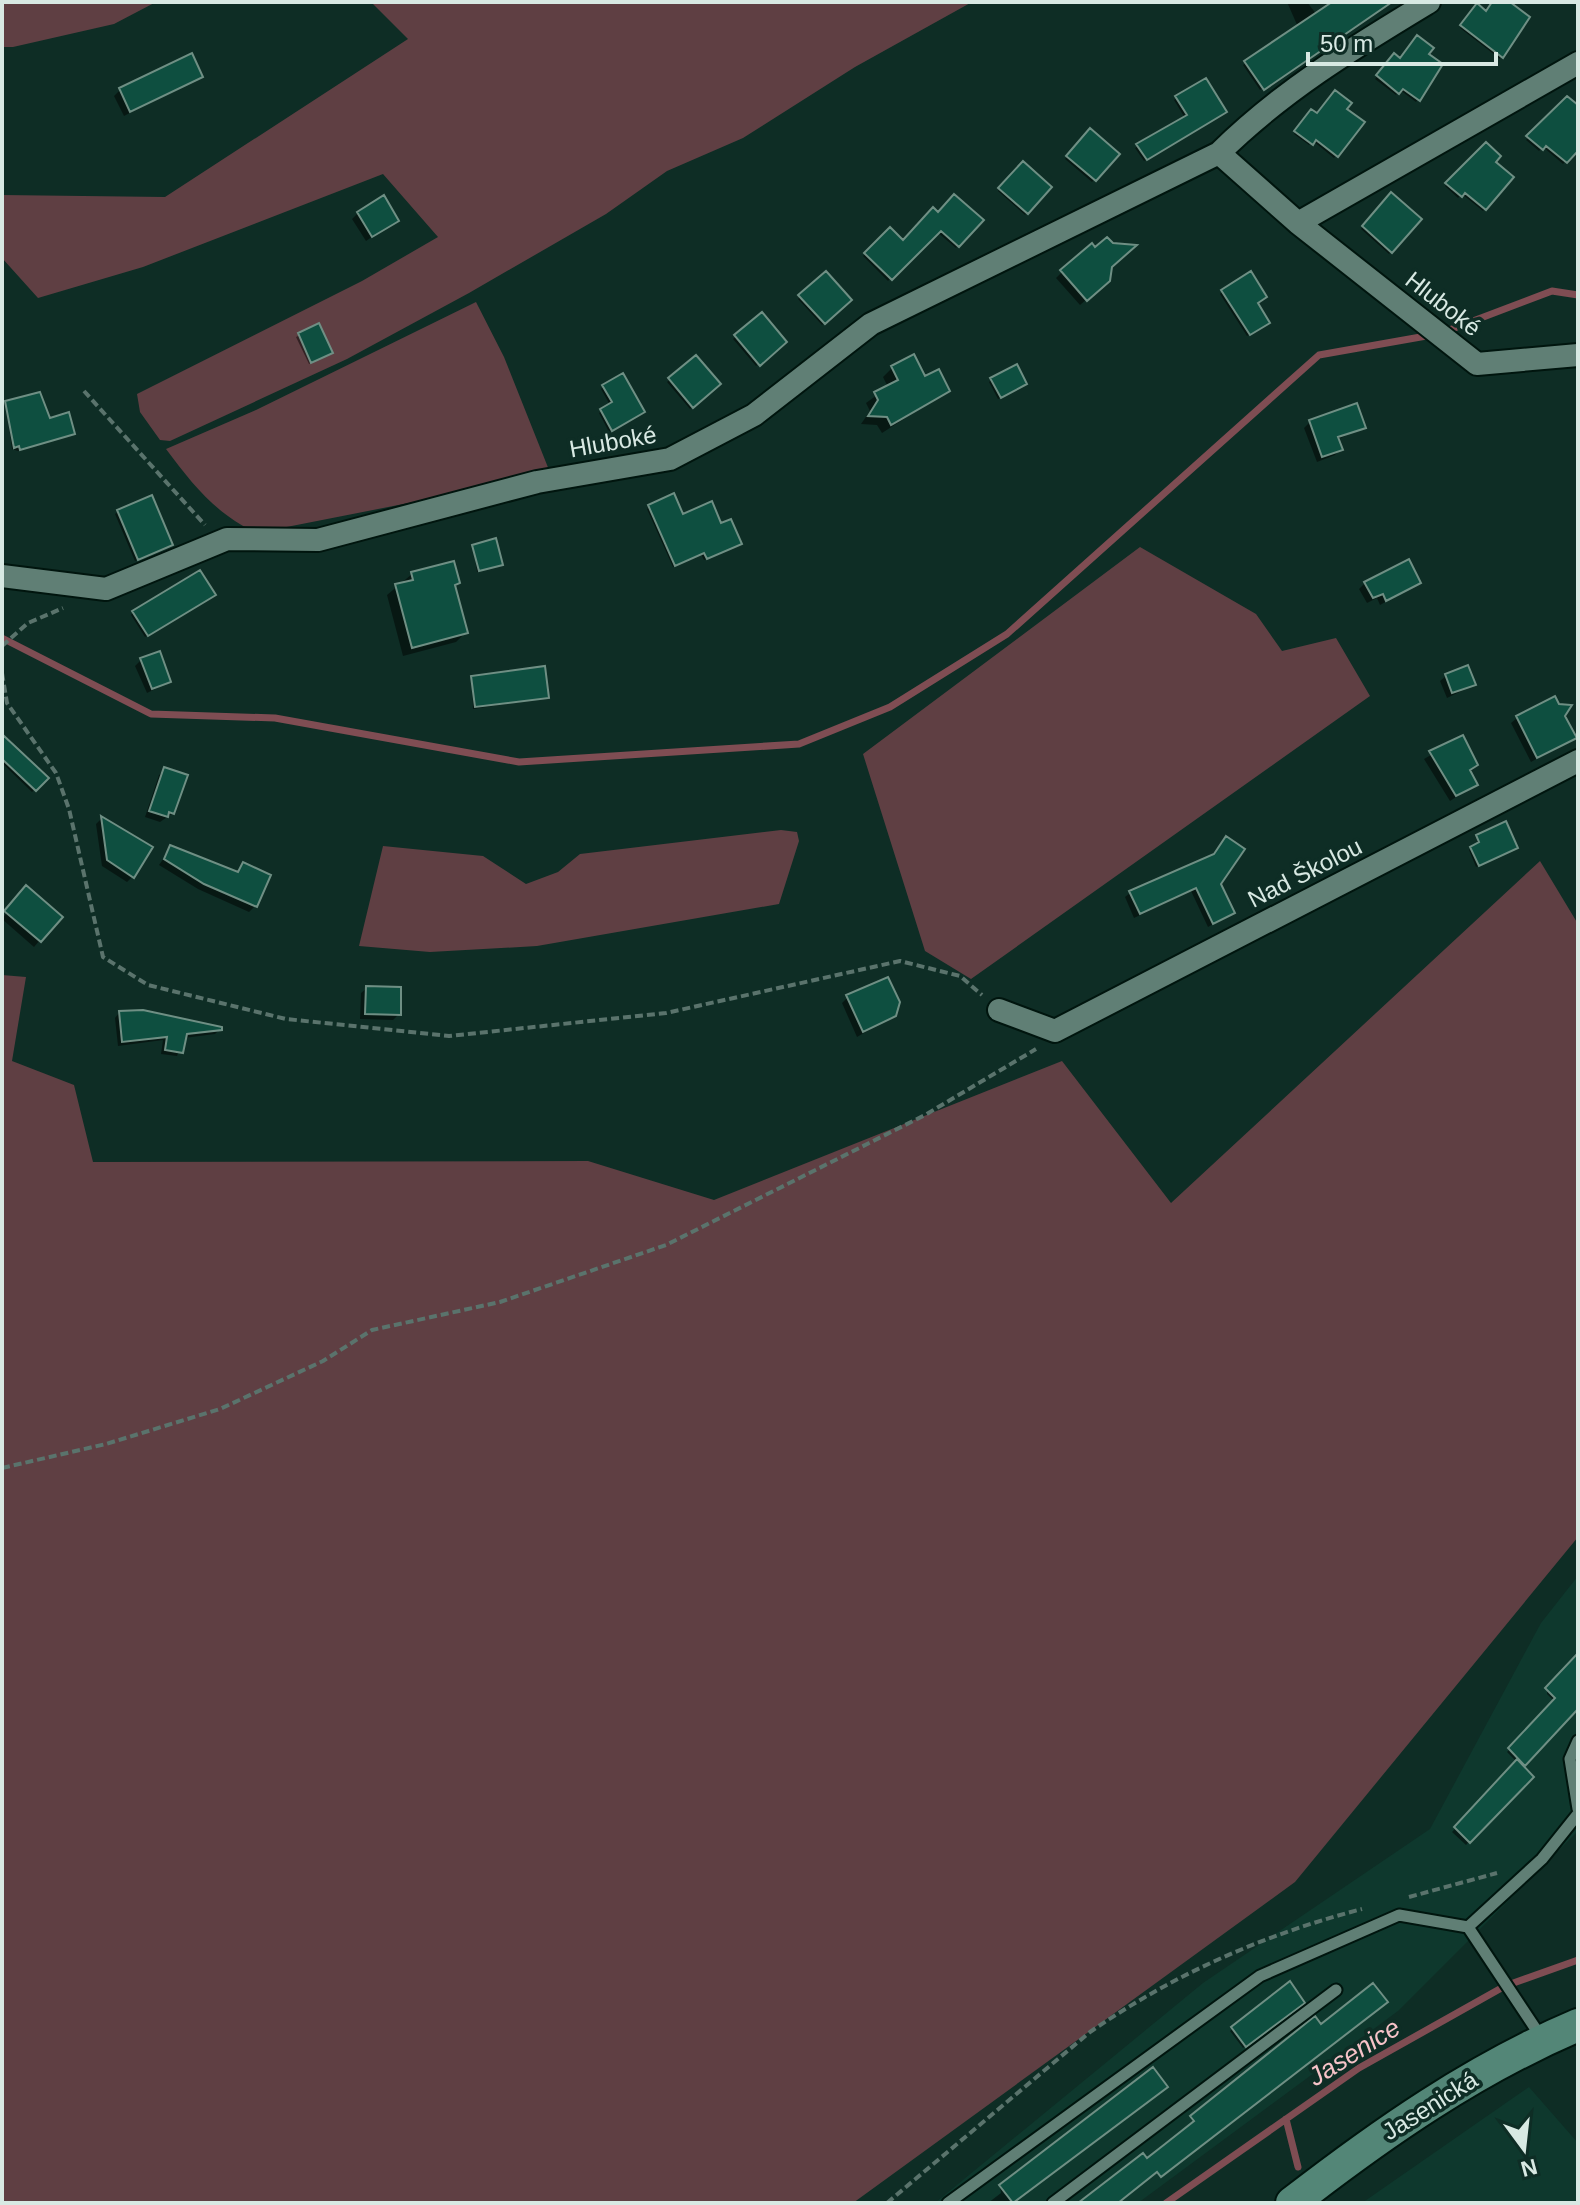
<svg xmlns="http://www.w3.org/2000/svg" width="1580" height="2205" font-family="Arial,sans-serif">
  <rect width="100%" height="100%" fill="#0e2d25"/>
  <path fill="#0e382d" d="M1578,1576V1831L1398,2011L1138,2203H935L1203,1983L1430,1829L1541,1623Z
    M1529,2087L1578,2143V2203H1362Z"/>
  <path fill="#5f3f43" d="M2,2H156L114,24L13,47H2Z
    M371,2H972L855,67L743,138L667,171L606,214L469,293L347,359L170,441L160,440L140,412L137,394L362,281L438,237L383,174L143,267L38,298L2,258V195L165,197L408,39Z
    M476,302L504,357L551,475L256,533C215,513 193,485 166,449L256,410Z
    M1140,547L1256,614L1282,651L1336,638L1370,696L971,979L925,951L863,754Z
    M781,830L797,832L799,841L779,904L537,946L430,952L359,946L383,846L483,856L526,884L558,872L580,854Z
    M1540,861L1578,924V1537L1295,1882L853,2203H2V975L26,977L12,1061L74,1085L93,1162L588,1161L714,1200L1062,1061L1171,1203Z"/>
  <path fill="#0007" d="M1287,2H1307L1317,15L1336,2H1374L1376,11L1260,90L1243,65L1298,27Z
    M1494,2H1516L1500,59L1460,28L1477,6L1486,13Z
    M1394,55L1400,60L1426,55L1440,65L1416,102L1400,90L1396,95L1375,79Z
    M201,76L124,116L114,96L120,90Z
    M1177,98L1222,114L1144,161L1135,148L1185,118L1174,100Z
    M1567,99L1578,108V148L1563,164L1543,147L1539,151L1526,140Z
    M1344,109L1362,123L1334,158L1313,141L1309,145L1294,134L1311,111L1317,116Z
    M1090,131L1117,154L1092,182L1065,159Z
    M1486,145L1494,162L1511,177L1483,211L1462,194L1458,198L1445,186Z
    M1023,164L1049,187L1025,215L998,191Z
    M1391,194L1419,219L1389,254L1361,229Z
    M358,213L396,220L366,241L352,219Z
    M938,215L981,220L956,248L937,232L888,281L863,256L890,230L903,243Z
    M1110,267L1102,286L1080,305L1056,278L1062,272Z
    M826,273L849,300L822,325L798,299Z
    M1222,292L1256,303L1265,325L1247,336L1220,294Z
    M762,315L785,342L756,366L733,339Z
    M318,326L328,355L309,364L296,337Z
    M695,358L718,384L690,409L667,382Z
    M892,368L948,391L882,433L877,425L861,424L870,411L866,403L888,387L883,377Z
    M992,379L1023,386L998,399L989,382Z
    M603,387L640,414L609,432L599,413L610,405L601,389Z
    M6,403L49,420L73,433L18,451L12,449Z
    M1310,422L1363,427L1337,440L1340,449L1335,455L1317,462L1304,428Z
    M650,506L720,525L738,546L704,560L701,554L673,567L647,509Z
    M118,512L170,545L135,561L115,514Z
    M473,546L501,565L477,572Z
    M412,574L458,583L454,587L466,632L456,642L403,656L387,595Z
    M1365,583H1419L1380,605L1377,598L1367,603L1359,589Z
    M211,597L145,637L131,615L133,612Z
    M141,660L169,682L147,693L135,666Z
    M1446,676L1474,685L1447,698L1440,681Z
    M472,678L547,698L473,709Z
    M1563,716L1574,737L1531,762L1511,723L1517,718Z
    M1462,737L1476,765L1469,772L1475,785L1450,801L1424,759Z
    M3,738L46,778L32,792L2,763Z
    M165,769L173,813L160,822L145,817L159,775Z
    M101,819L133,876L127,882L102,866L96,824Z
    M1477,837L1513,849L1476,867L1469,850L1477,845Z
    M171,848L236,874L243,864L269,876L255,906L249,912L198,889L159,865Z
    M1219,884L1232,913L1208,927L1191,891L1134,918L1125,897L1130,893Z
    M21,893L60,917L34,947L2,919Z
    M367,988L399,1014L393,1020L360,1019L361,993Z
    M848,997L890,1018L857,1037L842,1003Z
    M119,1013L220,1029L215,1034L184,1038L177,1056L161,1054L163,1040L118,1046L115,1018Z
    M1578,1655V1685L1570,1715L1521,1767L1531,1777L1466,1845L1452,1832L1517,1762L1507,1752L1555,1702L1547,1694V1688Z
    M1289,1984L1300,2005L1243,2048L1230,2031Z
    M1153,2070L1163,2089L1012,2203H988L1001,2193L1000,2187Z"/>
  <g fill="none" stroke-linecap="round" stroke-linejoin="round">
    <path stroke="#7f4d53" stroke-width="7" d="M1444,332L1552,291L1578,295
      M2,638L151,714L275,718L519,762L799,744L890,707L1007,634L1319,355L1432,335
      M1286,2119L1298,2167
      M1166,2203L1359,2068L1505,1986L1578,1960"/>
  </g>
  <path fill="#0e4f40" stroke="#6f8f84" stroke-width="2" d="M1332,2H1392L1264,90L1244,61Z
    M1492,2H1510L1530,17L1503,58L1460,25L1477,3L1486,11Z
    M1417,35L1434,48L1429,54L1443,64L1420,101L1403,89L1399,94L1376,75L1394,53L1400,58Z
    M192,53L203,77L130,112L119,88Z
    M1206,78L1227,112L1147,160L1136,144L1187,115L1175,96Z
    M1335,90L1352,103L1347,109L1365,122L1338,157L1316,140L1313,145L1294,131L1311,109L1317,113Z
    M1567,96L1578,105V151L1567,163L1546,146L1543,150L1526,136Z
    M1090,128L1120,154L1096,181L1066,156Z
    M1486,142L1501,156L1496,162L1514,177L1486,210L1465,193L1462,197L1445,183Z
    M1023,161L1052,187L1028,214L998,188Z
    M1391,192L1422,219L1392,253L1362,226Z
    M954,194L984,220L959,247L941,231L892,280L864,253L890,227L903,240L933,207L938,212Z
    M384,195L399,221L372,237L357,212Z
    M1107,237L1113,243L1137,245L1112,267L1110,281L1087,301L1060,270L1092,243L1095,247Z
    M826,271L852,300L825,324L798,295Z
    M1251,271L1267,297L1258,303L1270,323L1250,335L1221,290Z
    M762,312L787,342L760,366L734,335Z
    M319,323L333,353L311,363L298,333Z
    M914,354L925,376L939,369L950,391L891,425L887,417L868,416L878,400L874,392L898,380L891,366Z
    M696,355L721,384L693,408L668,378Z
    M1017,364L1027,384L1001,398L990,378Z
    M623,373L645,412L612,431L600,409L612,402L602,385Z
    M40,392L50,418L69,412L75,434L20,450L19,446L14,448L5,401Z
    M1357,403L1366,428L1338,437L1343,450L1322,457L1309,420Z
    M674,493L683,514L712,501L721,523L731,519L742,544L707,559L704,553L675,566L648,505Z
    M152,495L173,545L138,560L117,510Z
    M496,538L503,565L479,571L472,545Z
    M1409,559L1421,583L1386,601L1383,594L1373,598L1364,582Z
    M454,561L460,583L455,585L468,633L412,648L395,584L413,580L411,572Z
    M200,570L216,595L148,636L132,611Z
    M160,651L171,682L152,689L140,658Z
    M1468,665L1476,685L1452,693L1445,674Z
    M545,666L549,698L475,707L471,676Z
    M1555,696L1559,704L1572,705L1565,716L1577,738L1537,758L1516,716Z
    M3,735L49,778L36,791L2,759Z
    M1463,735L1478,765L1470,770L1478,785L1456,796L1429,751Z
    M164,767L188,775L174,814L169,812L168,817L149,811Z
    M101,816L153,847L134,878L107,860Z
    M1506,821L1518,848L1479,866L1470,847L1479,842L1476,835Z
    M1226,836L1245,849L1221,884L1235,913L1213,924L1196,888L1140,914L1129,891L1214,854Z
    M170,845L238,872L243,862L271,875L257,907L204,884L164,859Z
    M26,885L63,917L41,942L4,911Z
    M888,977L900,1002L896,1016L863,1032L846,995Z
    M366,986L401,987V1015L365,1014Z
    M143,1010L222,1027V1030L187,1034L183,1053L165,1050L167,1037L122,1042L119,1011Z
    M1578,1653V1709L1525,1766L1508,1748L1555,1698L1545,1688Z
    M1517,1759L1534,1777L1470,1843L1454,1827Z
    M1290,1981L1305,2003L1246,2047L1231,2027Z
    M1373,1983L1388,2002L1161,2177L1157,2172L1118,2203H1078L1143,2153L1147,2158L1165,2144L1194,2121L1190,2116L1315,2016L1321,2024Z
    M1153,2067L1168,2087L1013,2203L999,2185Z"/>
  <g fill="none" stroke-linecap="round" stroke-linejoin="round">
    <defs>
      <path id="lane" d="M1578,1741L1570,1759L1578,1809
        M1468,1927L1542,1859L1578,1814
        M948,2203L1260,1976L1399,1915L1468,1927L1543,2040
        M1053,2203L1336,1990"/>
      <path id="street" d="M1219,153L1298,223L1477,364L1578,355
        M1298,223L1578,63
        M2,576L106,589L227,539L318,540L537,482L670,459L754,415L871,324L1219,153C1283,90 1353,48 1429,2
        M999,1010L1055,1031L1578,761"/>
      <path id="secondary" d="M1292,2203C1381,2134 1474,2069 1578,2025"/>
    </defs>
    <use href="#lane" stroke="#00150e" stroke-width="15"/>
    <use href="#street" stroke="#00150e" stroke-width="26"/>
    <use href="#secondary" stroke="#00150e" stroke-width="36"/>
    <path stroke="#5a736c" stroke-width="4" stroke-dasharray="8 4" stroke-linecap="butt" d="M84,391L205,525
      M2,646L28,623L63,608
      M2,673L7,703L56,773L69,809L103,957L148,985L286,1019L449,1036L666,1013L900,961L960,976L982,995
      M2,1468L106,1444L220,1409L323,1361L372,1330L500,1302L666,1245L925,1115L1036,1049
      M1409,1897L1497,1873
      M887,2203L1090,2032C1174,1974 1263,1935 1362,1909"/>
    <use href="#lane" stroke="#607f75" stroke-width="11"/>
    <use href="#street" stroke="#607f75" stroke-width="22"/>
    <use href="#secondary" stroke="#538677" stroke-width="32"/>
  </g>
  <g text-anchor="middle" stroke-width="7" stroke-linejoin="round" paint-order="stroke">
    <g font-size="24" fill="#d8e9e3" stroke="#0e2d25">
      <text transform="translate(1443 304) rotate(38)" y="8">Hluboké</text>
      <text transform="translate(613 442) rotate(-10)" y="8">Hluboké</text>
      <text transform="translate(1305 873) rotate(-27)" y="8">Nad Školou</text>
      <text transform="translate(1430 2106) rotate(-32)" y="8">Jasenická</text>
    </g>
    <g font-size="26" font-style="italic" fill="#f6c3c8" stroke="#0e2d25">
      <text transform="translate(1354 2052) rotate(-32)" y="9">Jasenice</text>
    </g>
  </g>
  <rect width="1580" height="2205" fill="none" stroke="#d8e9e3" stroke-width="8"/>
  <g transform="translate(1524 2149) rotate(165)" stroke="#0e2d25" stroke-width="6" paint-order="stroke">
  <path d="M0-6L14 30L0 20L-14 30Z" fill="#d8e9e3"/>
  <text y="-12" font-size="22" font-weight="bold" text-anchor="middle" fill="#d8e9e3">N</text>
  </g>
  <path d="M1308 52v12h188v-12" fill="none" stroke="#d8e9e3" stroke-width="4"/>
  <text x="1320" y="52" font-size="24" fill="#d8e9e3" stroke="#0e2d25" stroke-width="6" paint-order="stroke">50 m</text>
</svg>
